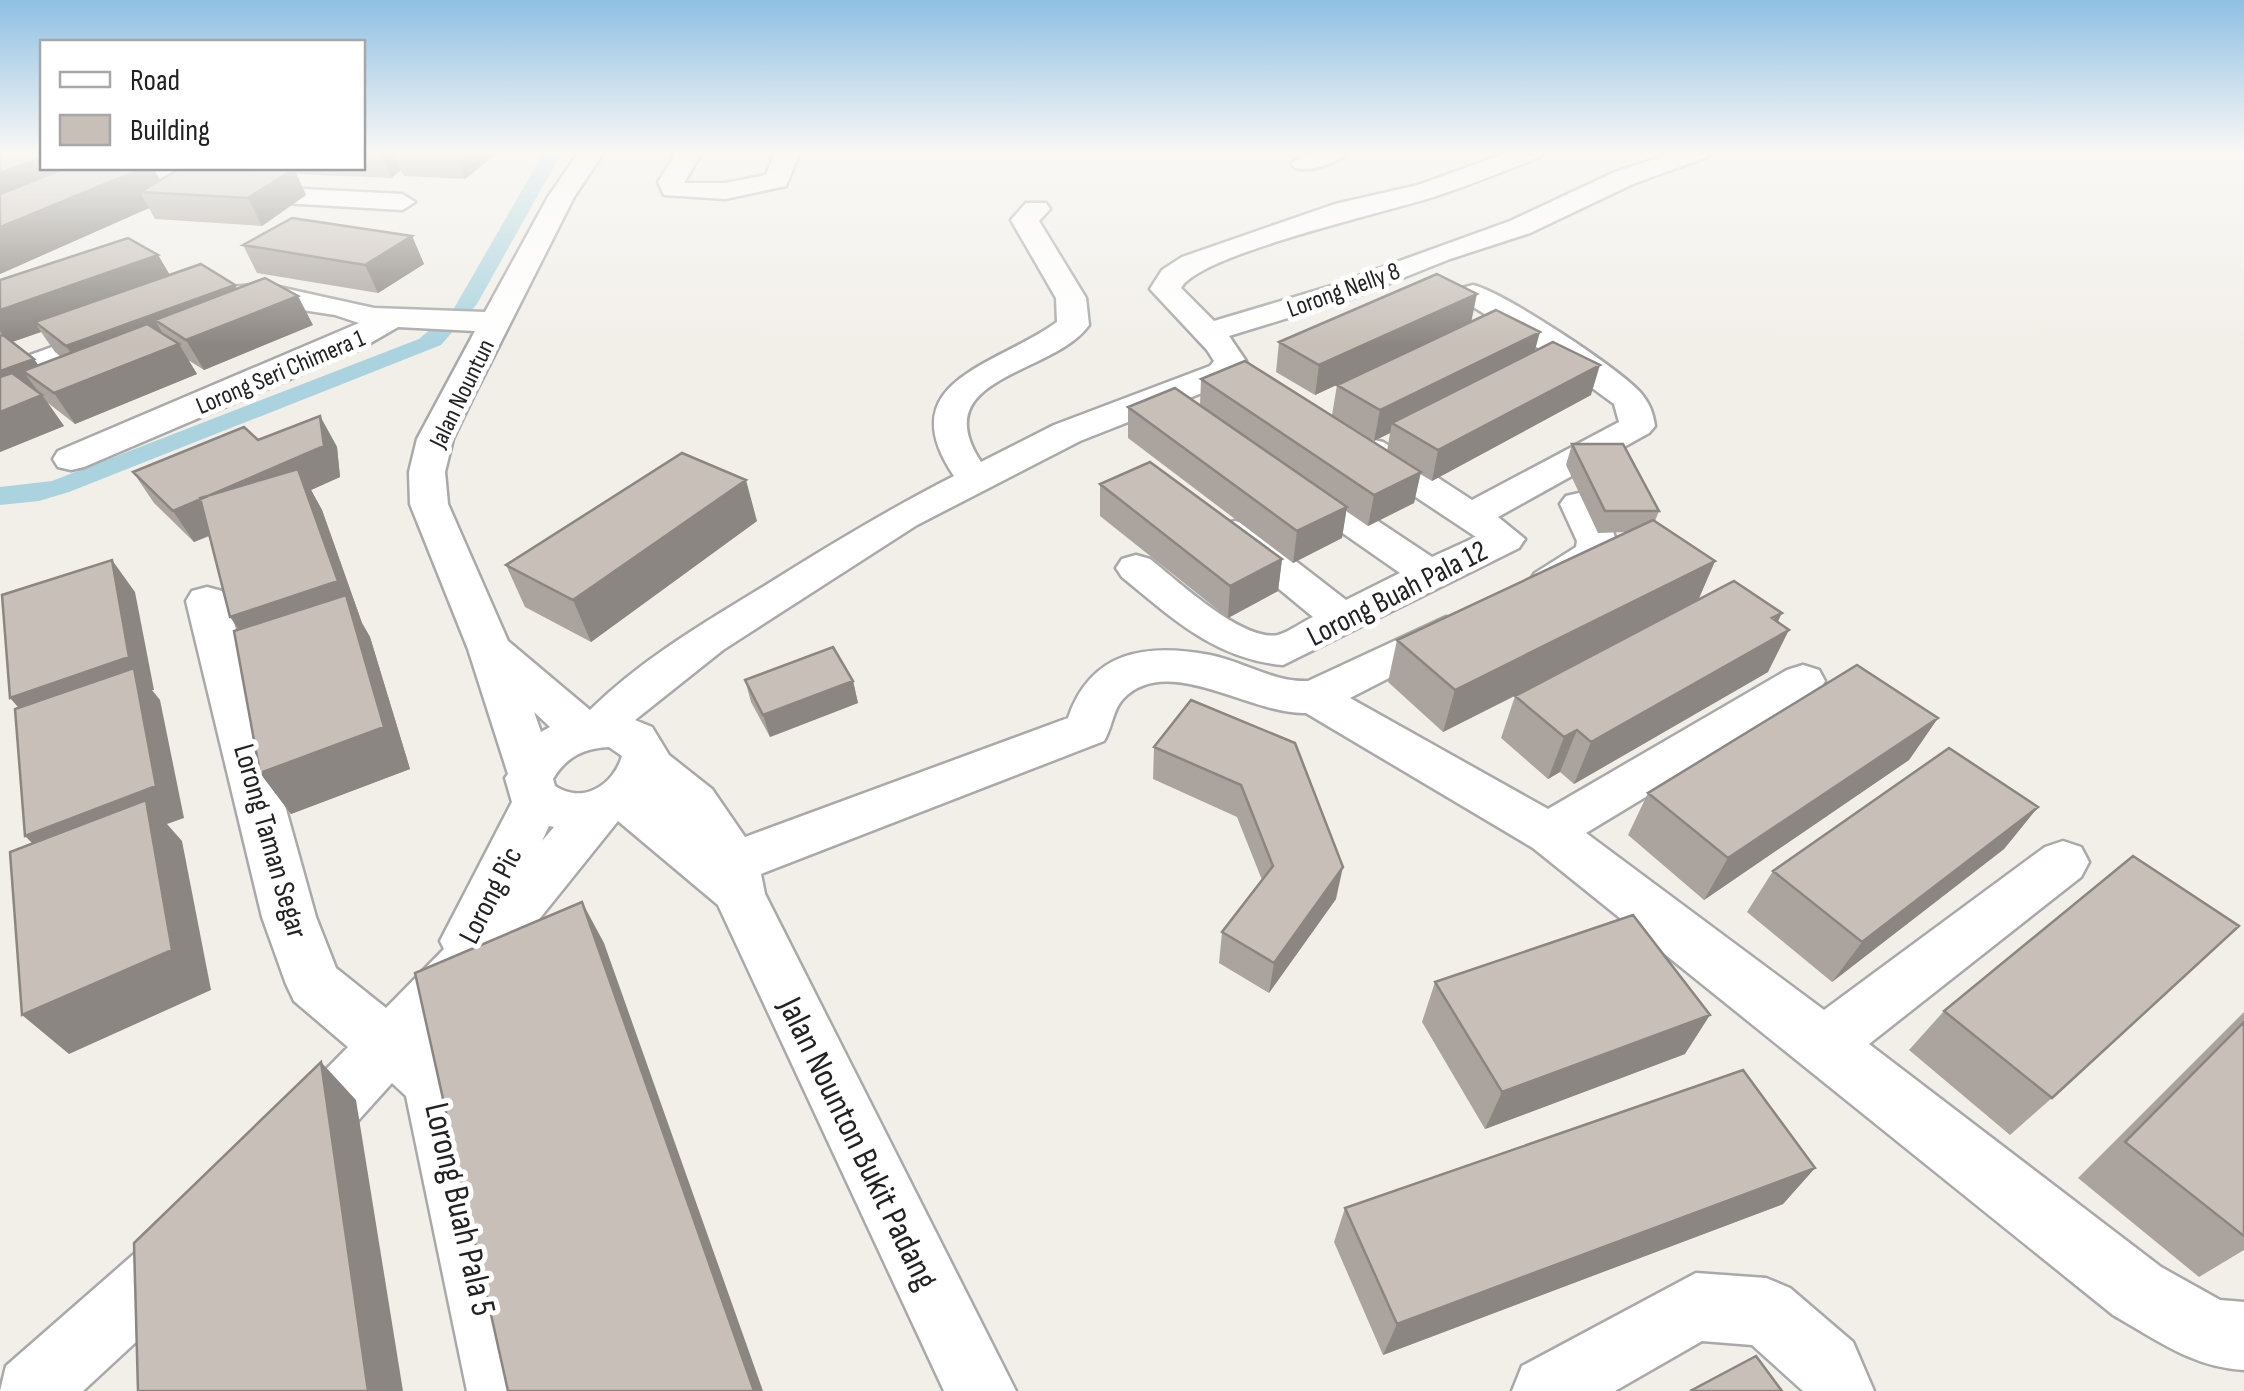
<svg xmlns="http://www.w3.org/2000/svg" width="2244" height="1391" font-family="'Sofia Sans Condensed',sans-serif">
  <rect width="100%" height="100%" fill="#f2efe9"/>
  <path fill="#aad3df" d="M544,152H562L477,304L441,345L69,492L39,501L0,505V487L52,481L419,339L453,310Z"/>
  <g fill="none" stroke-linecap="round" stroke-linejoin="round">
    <defs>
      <path id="minor" d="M579,152H604L574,197L475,393L453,439L445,472L448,504L508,641L590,710C642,659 705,622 766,585C828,546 889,509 954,476C889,380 997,366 1057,322L1056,298L1011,220L1026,203H1046L1050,209L1039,221L1086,298L1089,325C1054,375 924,376 981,462L1054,425L1210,366L1214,361L1207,350L1150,289L1162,270L1182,257L1335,204L1418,185L1509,152H1544L1540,157C1506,170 1473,184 1439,195C1394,211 1200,253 1181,288L1214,321L1328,287L1510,221L1615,172L1675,152H1710L1707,157L1633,184L1530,233L1450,259L1350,299L1229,336L1246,361L1235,380L1080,441L917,525L723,650L635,720L652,727L669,755L712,789L745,837L1068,718C1091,651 1146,643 1210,655C1245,662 1272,682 1308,681L1446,617L1461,621L1467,631L1461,641L1350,698L1548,809L1787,670L1803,665L1819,670L1825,681L1819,692L1586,833L1824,1010L2045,847L2063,841L2081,847L2089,862L2081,877L1869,1044L2161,1267L2220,1300L2244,1302V1370C2192,1367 2157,1340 2113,1315L1533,848L1306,713C1250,715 1168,652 1123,699C1113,709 1112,728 1104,741L761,874L765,894L1016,1391H944L718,905L618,821L524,938L429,1042L454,1062L463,1081L537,1391H467L406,1096L392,1083L327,1155L305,1163L283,1155L274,1134L283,1113L348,1047L294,1001L286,984L262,917L186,601L192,591L207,587L222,591L228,601L316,917L336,968L386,1008L444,949L440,941L512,802L505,778L508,774L468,649L410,504L409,472L417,439L475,331L398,327L360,349L84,467L71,470L58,467L53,459L58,451L359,323L335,315L231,299L227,293L231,287L265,284L374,308L485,312L548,197ZM534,712L550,727L541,732ZM609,747L622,756C614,784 584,805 555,786L553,779C566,757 584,748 609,747ZM549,826L554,827L542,841Z
        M677,152H702L684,183H725L766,175L775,152H800L786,186L725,199L664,195L658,182Z
        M1312,152H1348C1337,164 1311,172 1295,168L1291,163Z
        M243,186L402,194L415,202L402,210L234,200L230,194Z
        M1473,285C1505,293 1615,366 1639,391C1649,402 1653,412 1655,426L1649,433L1498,517L1525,539L1519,548L1283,665C1215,659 1172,618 1122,577L1116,568L1122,559L1136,555L1150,559C1177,580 1242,642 1278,635C1289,632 1302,622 1313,617L1221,541L1215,533L1221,525L1235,521L1249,525L1346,600L1400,573L1281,490L1275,482L1281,474L1294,471L1307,474L1432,557L1476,537L1357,458L1352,450L1357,442L1370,439L1383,442L1472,500L1619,422L1614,404L1527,340L1462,300L1458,294L1462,288Z
        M115,324L126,327L131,334L126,341L0,387V366Z
        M1579,493L1592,496C1601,508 1616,530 1616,545C1616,562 1566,594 1550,595C1548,595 1537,592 1535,591L1529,582L1535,573L1576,547L1577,541L1560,504L1566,496Z
        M181,1223L204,1233L214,1256L204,1279L83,1391H0L6,1366L158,1233Z
        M1696,1273L1766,1278L1790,1288L1853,1342L1874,1391H1803L1752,1345L1702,1341L1615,1391H1512L1522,1366Z"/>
    </defs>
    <use href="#minor" stroke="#a9a9a9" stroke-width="5"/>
    <use href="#minor" fill="#fff" fill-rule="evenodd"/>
  </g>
  <path fill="#aba49e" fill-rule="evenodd" d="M0,152L42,168H177L176,169L155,171L160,180L181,168H362V152H498L465,179L404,176L401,170L391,178L296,174L306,195L262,226L155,219L149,208L0,274Z
    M412,236L424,264L378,293L257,273L243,245Z
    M158,255L170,275L237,289L313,325L204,370L188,360L197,374L75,424L48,403L64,426L0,452V280ZM41,332L55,352L61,357L38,365L34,359L12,342Z
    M1471,322L1535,351L1591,395L1432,481L1420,474L1414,503L1368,526L1346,511L1342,538L1293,563L1128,438V407L1200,405L1201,379L1387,451L1390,433L1374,441L1332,415L1337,385L1404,353L1315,395L1276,372L1279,342Z
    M320,416L337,447L340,477L311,490L322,510L362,623L370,637L410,769L291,814L260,773L239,630L210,536L194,542L154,503L133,472L258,440Z
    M1572,444L1659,511L1655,521L1715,561L1698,600L1778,622L1768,672L1574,784L1560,772L1548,779L1501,738L1515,696L1523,692L1443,732L1388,682L1397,640L1628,532L1598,533L1566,465Z
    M1100,484L1282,559L1278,591L1228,618L1100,516Z
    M757,521L591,642L525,607L506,565Z
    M745,680L853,681L858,703L770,737L751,702Z
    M1191,700L1336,899L1269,993L1219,963L1222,932L1262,880L1237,817L1153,779L1154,747Z
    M1938,718L1909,760L1704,900L1628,835L1648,793Z
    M2038,807L2004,849L1832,982L1747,912L1773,871Z
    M1435,982L1685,1054L1485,1129L1422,1022Z
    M1944,1011L2052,1098L2010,1135L1909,1050Z
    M2244,1012V1250L2199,1277L2078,1178Z
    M1815,1168L1783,1204L1383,1355L1334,1242L1345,1208Z"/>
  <path fill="#8b8681" d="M0,152L42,157V168H86L0,217Z
    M380,152H393L401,170L391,178Z
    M457,152H498L465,179L455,153Z
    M91,168H177L176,169L155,171L168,194L140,192L149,208L0,274V227Z
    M294,169L306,195L262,226L248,198Z
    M412,236L424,264L378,293L365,265Z
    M158,255L175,284L35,322L41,332L9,343L0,331V310Z
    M235,285L250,313L155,320L169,344L86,376L66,346Z
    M1477,294L1471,323L1315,395L1319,365Z
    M298,296L313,325L204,370L186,340Z
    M1540,332L1532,361L1392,423L1390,433L1374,441L1380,410Z
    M179,344L197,374L75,424L54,393Z
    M34,359L55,389L23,371L40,394L0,410V371Z
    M1600,365L1591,395L1432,481L1438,450Z
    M42,395L64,426L0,452V412Z
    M320,416L337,447L340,477L311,490L322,510L362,623L370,637L410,769L291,814L260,773L259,659L230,617L307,492L194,542L173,511Z
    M1421,472L1414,503L1368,526L1374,495Z
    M746,480L757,521L591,642L573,600Z
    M1347,507L1342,538L1293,563L1297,531Z
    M1282,559L1278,591L1228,618L1230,586Z
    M112,560L135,592L154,690H152L160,700L184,818L167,824L182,841L211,990L69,1054L22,1015L57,868L25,836L39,731L10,698Z
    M1715,561L1697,603L1443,732L1455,690Z
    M1782,613L1768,642L1789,630L1768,672L1574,784L1591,742Z
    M853,681L858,703L770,737L763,715Z
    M1938,718L1909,760L1704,900L1728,858Z
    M1577,730L1560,772L1548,779L1564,737Z
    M2038,807L2004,849L1832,982L1862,942Z
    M1343,867L1336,899L1269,993L1274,963Z
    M582,902L604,943L763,1391H754Z
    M1710,1015L1685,1054L1485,1129L1502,1092Z
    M321,1062L356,1100L403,1391H368Z
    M1815,1168L1783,1204L1383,1355L1397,1324Z"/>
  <path fill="#c7bfb8" stroke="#8b8681" stroke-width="2.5" d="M0,152H42V157L0,173Z
    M66,168H144L0,227V194Z
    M181,168H274L294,169L248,198L140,192Z
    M292,218L412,236L365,265L243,245Z
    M128,238L158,255L0,310V280Z
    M201,264L235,285L66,346L35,322Z
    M1437,274L1477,294L1319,365L1279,342Z
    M265,278L298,296L186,340L155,320Z
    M1496,310L1540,332L1380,410L1337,385Z
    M147,324L179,344L54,393L23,371Z
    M3,335L34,359L0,371V336Z
    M1553,342L1600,365L1438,450L1392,423Z
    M1245,361L1421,472L1374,495L1201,379Z
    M12,373L42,395L0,412V377Z
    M1175,388L1347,507L1297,531L1128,407Z
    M320,416L324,446L173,511L133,472L244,427L258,440Z
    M1572,444H1623L1659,511H1605Z
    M682,453L746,480L573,600L506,565Z
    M1150,462L1282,559L1230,586L1100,484Z
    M298,469L338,581L230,617L200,498Z
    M1653,520L1715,561L1455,690L1397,640Z
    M112,560L129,657L10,698L2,595Z
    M1734,581L1782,613L1772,618L1789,630L1591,742L1577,730L1564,737L1515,696Z
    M346,595L384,727L260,773L234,631Z
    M833,647L853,681L763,715L745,680Z
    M1857,665L1938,718L1728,858L1648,793Z
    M134,668L156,786L25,836L15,709Z
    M1191,700L1295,743L1343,867L1274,963L1222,932L1273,866L1241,785L1154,747Z
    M1949,748L2038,807L1862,942L1773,871Z
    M146,800L172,950L22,1015L10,852Z
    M2133,856L2239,926L2052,1098L1944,1011Z
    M582,902L754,1391H508L415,973Z
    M1633,915L1710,1015L1502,1092L1435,982Z
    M2244,1022V1236L2125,1142Z
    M321,1062L368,1391H138L134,1243Z
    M1743,1070L1815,1168L1397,1324L1345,1208Z
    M1756,1356L1782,1391H1690Z"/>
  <linearGradient id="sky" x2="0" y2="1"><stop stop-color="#8fc0e4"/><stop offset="0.44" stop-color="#f9f8f5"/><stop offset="1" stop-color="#f9f8f5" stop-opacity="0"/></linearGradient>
  <rect width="2244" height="346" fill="url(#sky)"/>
  <g text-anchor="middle" stroke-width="10" stroke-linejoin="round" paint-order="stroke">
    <g font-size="25" fill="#222" stroke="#fff">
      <text transform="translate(1343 289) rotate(-20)" y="9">Lorong Nelly 8</text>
      <text transform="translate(280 371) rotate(-23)" y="9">Lorong Seri Chimera 1</text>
      <text transform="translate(461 393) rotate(-64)" y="9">Jalan Nountun</text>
    </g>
    <g font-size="30" fill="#222" stroke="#fff">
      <text transform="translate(1397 593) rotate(-27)" y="10">Lorong Buah Pala 12</text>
      <text transform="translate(271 841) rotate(74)" y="10">Lorong Taman Segar</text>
      <text transform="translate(490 895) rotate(-63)" y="10">Lorong Pic</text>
    </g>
    <g font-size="35" fill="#222" stroke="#fff">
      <text transform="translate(859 1143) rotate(64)" y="12">Jalan Nounton Bukit Padang</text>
      <text transform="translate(461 1209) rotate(77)" y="12">Lorong Buah Pala 5</text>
    </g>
  </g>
  <rect x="40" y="40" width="325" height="130" fill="#ffffff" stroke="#a7a7a7" stroke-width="2.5"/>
  <rect x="60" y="72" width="50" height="15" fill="#ffffff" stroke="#a7a7a7" stroke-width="2.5"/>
  <text x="130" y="90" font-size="30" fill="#222222">Road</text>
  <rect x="60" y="115" width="50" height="30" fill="#c7bfb8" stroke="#a7a7a7" stroke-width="2.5"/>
  <text x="130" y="140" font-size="30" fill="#222222">Building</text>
</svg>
